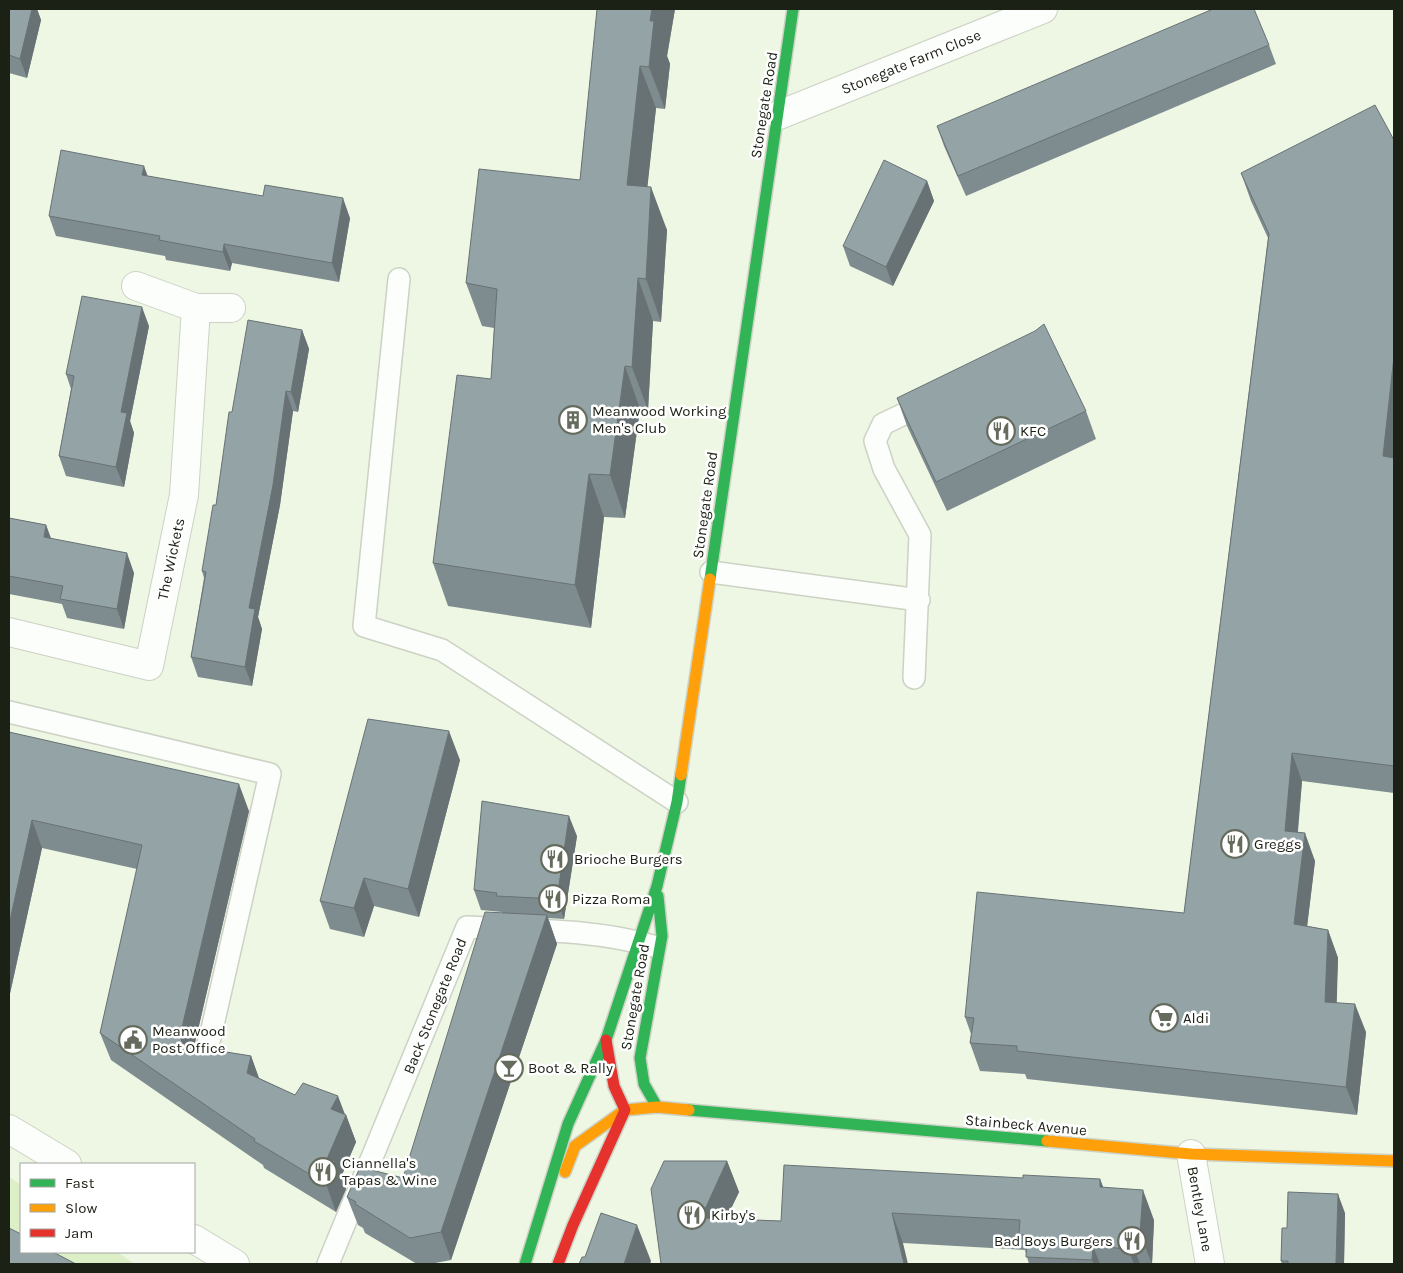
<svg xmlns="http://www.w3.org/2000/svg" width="1403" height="1273" font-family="Karla,sans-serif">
  <rect width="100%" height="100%" fill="#eef6e4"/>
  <path fill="#ddefc6" d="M9,1177L21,1185V1252H117L135,1264H34L9,1250Z"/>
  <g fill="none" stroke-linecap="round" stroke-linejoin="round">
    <defs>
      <path id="lane" d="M399,279L364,626L442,650L677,802
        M711,572L919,600
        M914,678L920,535L884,469L875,441L883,424L929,402
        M9,712L270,774L210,1038L202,1061
        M328,1264L467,927C528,930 594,929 653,946"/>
      <path id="street" d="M779,115L1043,9
        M136,286L196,308H231
        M9,632L149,666L184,495L196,308
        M9,1129L67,1164
        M1191,1154L1210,1264
        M194,1239L235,1264"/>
      <path id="fast" d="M710,579L793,9
        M657,1107L644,1084L640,1058L662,936L658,896
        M689,1110L1047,1141
        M525,1264L568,1124L606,1040L657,886L677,802L681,775"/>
      <path id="slow" d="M681,775L710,579
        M1047,1141L1191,1154L1394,1161
        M565,1172L575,1146L625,1110L657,1107L689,1110"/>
      <path id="jam" d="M558,1264L573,1225L625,1110L614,1086L606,1040"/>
    </defs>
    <use href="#lane" stroke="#ccd2c4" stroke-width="24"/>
    <use href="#street" stroke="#ccd2c4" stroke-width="30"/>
    <use href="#fast" stroke="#ccd2c4" stroke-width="14"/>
    <use href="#slow" stroke="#ccd2c4" stroke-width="14"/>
    <use href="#jam" stroke="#ccd2c4" stroke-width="14"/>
    <use href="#lane" stroke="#fcfefb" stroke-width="21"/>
    <use href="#street" stroke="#fcfefb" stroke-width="28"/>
    <use href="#fast" stroke="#30b455" stroke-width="11"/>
    <use href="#slow" stroke="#ff9f0a" stroke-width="11"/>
    <use href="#jam" stroke="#e5322d" stroke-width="11"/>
  </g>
  <path fill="#7f8c8f" d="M9,9H37L41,20L27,78L9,73Z
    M597,9H675L667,56L670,64L665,109L656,108L647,187L667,230L661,322L653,321L648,410L640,409L625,518L604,517L591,628L448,606L433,563L491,379L494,328L482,326L466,283L580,180Z
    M1269,45L1276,64L966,196L944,146L937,126Z
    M1394,140V793L1302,781L1298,832L1315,861L1307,926L1328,930L1338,958L1336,1003L1366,1032L1357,1115L1027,1079L1025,1074L980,1071L970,1043L971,1034L965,1017L1184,913L1268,238L1251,201L1241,173Z
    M148,176L350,218L339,282L232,263L230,271L166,260L165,256L56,236L49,216Z
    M927,181L934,201L893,286L850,266L843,246Z
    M149,326L130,421L134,433L124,487L66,476L59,456L71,389L66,374Z
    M302,330L309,349L298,412L293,411L280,505L258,617L262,629L252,686L198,677L191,657L204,578L202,571L216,505L232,412Z
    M897,398L1086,411L1096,439L947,511L907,426Z
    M9,518L46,525L51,538L134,573L124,629L67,618L62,604L9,594Z
    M9,732L249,811L194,1047L251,1056L259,1078L295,1095L346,1115L356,1142L341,1177L346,1189L336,1212L264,1168L263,1165L111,1060L100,1033L137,869L42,848L9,998Z
    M460,760L419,917L374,906L364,937L330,929L320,901Z
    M577,836L564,919L548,918L557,944L451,1260L430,1264H417L365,1233L363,1228L358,1225L347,1197L403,1178L502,913V912L481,910L474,890Z
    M727,1161L739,1192L726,1219L781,1221L1023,1178L1100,1179L1103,1187L1154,1220L1152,1264H1029L1025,1250L903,1243L661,1264Z
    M1345,1213L1344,1264H1282L1281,1261L1287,1228Z"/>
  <path fill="#687274" d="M32,9H37L41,20L27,78L20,59Z
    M652,9H675L667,56L670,64L665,109L649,67L650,21Z
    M640,66L656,108L643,228L627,185Z
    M144,166L151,185L142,175Z
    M927,181L934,201L893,286L886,267Z
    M651,187L667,230L661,322L646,279Z
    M343,198L350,218L339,282L332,263Z
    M224,244L232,263L230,271L223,252Z
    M638,278L653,321L648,410L632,367Z
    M142,307L149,326L130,421L134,433L124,487L116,467L121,412Z
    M302,330L309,349L298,412L291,392Z
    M1394,356V477L1383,456Z
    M625,366L640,409L625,518L610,475Z
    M286,391L293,411L280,505L258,617L262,629L252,686L245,667L249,608Z
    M589,474L604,517L591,628L575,585Z
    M46,525L53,545L44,537Z
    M127,553L134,573L124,629L117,609Z
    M449,731L460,760L419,917L408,889Z
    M1292,753L1302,781L1295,859L1285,831Z
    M239,784L249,811L190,1064L180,1036Z
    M569,816L577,836L564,919L557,899Z
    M32,820L42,848L9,998V925Z
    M1305,833L1315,861L1304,952L1294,924Z
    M364,878L374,906L364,937L354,908Z
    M547,915L557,944L451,1260L441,1232Z
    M1328,930L1338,958L1336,1030L1325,1002Z
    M1355,1004L1366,1032L1357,1115L1346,1087Z
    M251,1056L261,1084L247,1073Z
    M338,1096L346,1117V1115L356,1142L341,1177L346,1189L336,1212L326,1184L331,1109Z
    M727,1161L739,1192L712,1248L701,1218Z
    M1100,1179L1112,1210L1100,1187Z
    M1143,1190L1154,1220L1152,1264L1140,1234Z
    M1338,1194L1345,1213L1344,1264H1337L1336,1263Z
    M892,1213L903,1243L908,1264H904Z
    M637,1225L651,1261L650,1264H624Z
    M1129,1234L1140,1264H1134L1128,1249Z
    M1093,1246L1100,1264H1094L1092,1260Z"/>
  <path fill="#94a3a6" stroke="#687274" d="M9,9H32L20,59L9,55Z
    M597,9H652L650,21H654L649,67L640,66L627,185L651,187L646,279L638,278L632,367L625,366L610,475L589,474L575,585L433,563L457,375L491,379L497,289L466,283L479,169L580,180Z
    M1213,9H1254L1269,45L958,176L937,126Z
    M1375,105L1394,140V356L1383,456L1394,458V766L1292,753L1285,831L1305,833L1294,924L1328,930L1325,1002L1355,1004L1346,1087L1017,1051V1046L970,1043L974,1018L965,1017L977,892L1184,913L1269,234L1241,173Z
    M61,150L144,166L142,175L263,196L265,185L343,198L332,263L224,244L223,252L159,240L160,236L49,216Z
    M884,160L927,181L886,267L843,246Z
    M82,296L142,307L121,412L127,413L116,467L59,456L74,376L66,374Z
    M248,320L302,330L291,392L286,391L273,485L249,608L255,609L245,667L191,657L206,572L202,571L213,505H216L229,412H232Z
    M1044,324L1086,411L936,482L897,398L1035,331Z
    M9,518L46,525L44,537L127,553L117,609L60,599L63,586L9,576Z
    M368,719L449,731L408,889L364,878L354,908L320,901Z
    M9,732L239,784L180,1036L183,1045L251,1056L247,1073L295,1095L303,1083L338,1096L331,1109L346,1115L327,1159L335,1161L326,1184L254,1141L255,1139L100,1033L142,845L32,820L9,925Z
    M482,801L569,816L557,899L496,896L497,893L474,890Z
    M485,912L547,915L441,1232L410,1238L355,1204L356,1202L347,1197L360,1167L403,1178Z
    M664,1161H727L701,1218L781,1221L784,1165L1023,1178V1175L1100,1179V1187L1143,1190L1140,1234H1129L1128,1249L1093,1246L1092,1260L1026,1257L1027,1235H1019L1020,1220L892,1213L904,1264H661L651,1189Z
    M1288,1192L1338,1194L1336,1263L1340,1262V1264H1288V1261H1281L1282,1228H1287Z
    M601,1213L637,1225L624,1264H579L582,1257H585Z
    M9,1228L21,1234V1252H53L76,1264H9Z"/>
  <defs>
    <symbol id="building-ring" viewBox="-11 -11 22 22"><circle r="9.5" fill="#fff" stroke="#666c5d" stroke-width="1.5"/><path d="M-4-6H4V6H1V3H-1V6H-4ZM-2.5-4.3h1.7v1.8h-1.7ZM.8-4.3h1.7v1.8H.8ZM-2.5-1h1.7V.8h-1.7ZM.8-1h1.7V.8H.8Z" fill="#666c5d"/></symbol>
    <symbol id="restaurant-ring" viewBox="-11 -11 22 22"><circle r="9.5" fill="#fff" stroke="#666c5d" stroke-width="1.5"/><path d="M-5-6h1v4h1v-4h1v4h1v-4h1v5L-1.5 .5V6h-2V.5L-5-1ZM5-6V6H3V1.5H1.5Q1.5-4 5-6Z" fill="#666c5d"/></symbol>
    <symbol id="supermarket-ring" viewBox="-11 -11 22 22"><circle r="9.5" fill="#fff" stroke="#666c5d" stroke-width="1.5"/><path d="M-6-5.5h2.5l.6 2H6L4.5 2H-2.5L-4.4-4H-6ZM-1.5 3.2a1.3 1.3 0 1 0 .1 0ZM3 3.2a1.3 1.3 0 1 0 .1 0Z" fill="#666c5d"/></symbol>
    <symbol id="civic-ring" viewBox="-11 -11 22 22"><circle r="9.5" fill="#fff" stroke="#666c5d" stroke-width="1.5"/><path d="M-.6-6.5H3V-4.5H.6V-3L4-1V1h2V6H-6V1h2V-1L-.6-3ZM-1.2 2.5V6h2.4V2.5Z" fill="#666c5d"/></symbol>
    <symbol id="bar-ring" viewBox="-11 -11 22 22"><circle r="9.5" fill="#fff" stroke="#666c5d" stroke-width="1.5"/><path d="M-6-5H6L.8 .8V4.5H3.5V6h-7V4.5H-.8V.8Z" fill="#666c5d"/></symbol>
  </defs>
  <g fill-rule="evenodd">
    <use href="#building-ring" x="557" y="404" width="32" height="32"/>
    <use href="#restaurant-ring" x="985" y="415" width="32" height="32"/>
    <use href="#restaurant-ring" x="1219" y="828" width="32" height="32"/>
    <use href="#restaurant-ring" x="539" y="843" width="32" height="32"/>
    <use href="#restaurant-ring" x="537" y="883" width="32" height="32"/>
    <use href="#supermarket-ring" x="1148" y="1002" width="32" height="32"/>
    <use href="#civic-ring" x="117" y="1024" width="32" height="32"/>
    <use href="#bar-ring" x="493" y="1052" width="32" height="32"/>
    <use href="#restaurant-ring" x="307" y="1156" width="32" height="32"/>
    <use href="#restaurant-ring" x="676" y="1199" width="32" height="32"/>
    <use href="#restaurant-ring" x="1116" y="1225" width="32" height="32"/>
  </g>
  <g text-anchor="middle" stroke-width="5" stroke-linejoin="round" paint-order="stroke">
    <g font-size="15" fill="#1c2115" stroke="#fff">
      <text transform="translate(911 62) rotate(-22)" y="5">Stonegate Farm Close</text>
      <text transform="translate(764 105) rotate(-81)" y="5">Stonegate Road</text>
      <text transform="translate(705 505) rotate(-82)" y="5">Stonegate Road</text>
      <text transform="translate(171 559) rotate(-78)" y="5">The Wickets</text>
      <text transform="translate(635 997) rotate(-80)" y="5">Stonegate Road</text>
      <text transform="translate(435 1006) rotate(-68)" y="5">Back Stonegate Road</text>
      <text transform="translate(1026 1125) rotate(5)" y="5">Stainbeck Avenue</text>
      <text transform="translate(1200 1209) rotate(80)" y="5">Bentley Lane</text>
    </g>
    <g font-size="15" fill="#1c2115" stroke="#fff" text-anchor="start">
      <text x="592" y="416">Meanwood Working<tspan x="592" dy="17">Men's Club</tspan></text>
      <text x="1020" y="436">KFC</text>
      <text x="1254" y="849">Greggs</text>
      <text x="574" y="864">Brioche Burgers</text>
      <text x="572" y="904">Pizza Roma</text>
      <text x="1183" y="1023">Aldi</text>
      <text x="152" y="1036">Meanwood<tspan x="152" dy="17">Post Office</tspan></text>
      <text x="528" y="1073">Boot &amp; Rally</text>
      <text x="342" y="1168">Ciannella's<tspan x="342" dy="17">Tapas &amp; Wine</tspan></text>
      <text x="711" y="1220">Kirby's</text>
      <text x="1113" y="1246" text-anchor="end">Bad Boys Burgers</text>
    </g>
  </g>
  <rect width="1403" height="1273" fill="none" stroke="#1c2115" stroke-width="20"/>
  <rect x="20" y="1163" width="175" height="90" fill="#ffffff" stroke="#a4a6a1"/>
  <rect x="30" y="1179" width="25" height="8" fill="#30b455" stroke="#a4a6a1"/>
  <text x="65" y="1188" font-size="15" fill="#1c2115">Fast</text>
  <rect x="30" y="1204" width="25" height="8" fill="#ff9f0a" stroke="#a4a6a1"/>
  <text x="65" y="1213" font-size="15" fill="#1c2115">Slow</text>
  <rect x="30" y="1229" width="25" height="8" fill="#e5322d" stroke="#a4a6a1"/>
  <text x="65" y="1238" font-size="15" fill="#1c2115">Jam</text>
</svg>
